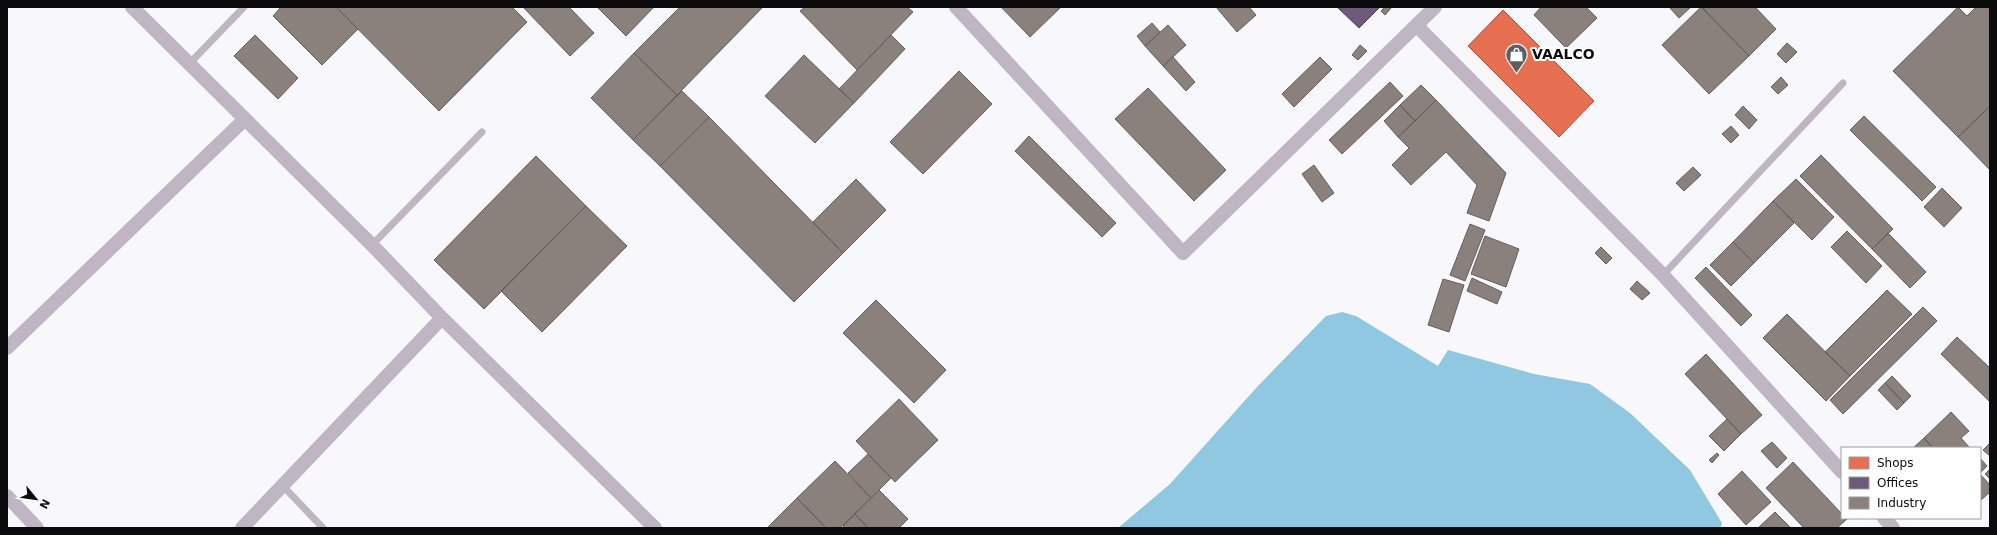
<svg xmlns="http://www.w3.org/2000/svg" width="1997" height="535" font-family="'DejaVu Sans',sans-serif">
  <rect width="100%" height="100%" fill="#f7f7fc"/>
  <path fill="#8fc8e0" d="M1342,312L1356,316L1438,366L1448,350L1534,374L1590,384L1630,413L1690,470L1722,523L1721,528H1118L1170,484L1257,387L1326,316Z"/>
  <path fill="#e76f51" stroke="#a5513d" d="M1503,10L1594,101L1559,137L1468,46Z"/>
  <path fill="#6d597a" stroke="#50425a" d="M1337,7H1380L1359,28Z"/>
  <path fill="#8a817c" stroke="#645e5b" d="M281,7H336L358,29L322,65L273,16Z
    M336,7H512L527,22L439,111Z
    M523,7H569L594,33L570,56Z
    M597,7H654L626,36Z
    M680,7H763L677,95L634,53Z
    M805,7H907L913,12L857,70L800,11Z
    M1001,7H1061L1030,37Z
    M1216,7H1249L1256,15L1237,32Z
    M1385,7H1392L1385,15L1381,11Z
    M1541,7H1586L1597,18L1566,48L1534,15Z
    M1669,7H1691L1679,18Z
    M1701,7L1749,56L1709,94L1662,45Z
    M1702,7H1755L1776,29L1749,56Z
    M1958,7L1967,16L1976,7H1990V106L1958,137L1893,71Z
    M1152,23L1160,32L1145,46L1137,36Z
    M1168,25L1186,45L1163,66L1145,46Z
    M255,35L298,78L278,99L234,56Z
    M891,35L905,49L854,103L839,89Z
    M1787,43L1797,52L1786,63L1777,54Z
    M1360,45L1367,51L1358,60L1352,55Z
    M634,53L677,95L633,140L591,98Z
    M804,55L854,103L815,143L765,96Z
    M1173,57L1195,82L1186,91L1163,66Z
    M1320,57L1332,69L1294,107L1282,94Z
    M959,71L992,104L923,174L890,142Z
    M1781,77L1788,85L1778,94L1771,87Z
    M1390,82L1403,96L1342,154L1329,140Z
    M1421,85L1436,100L1415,121L1400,105Z
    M1148,88L1226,170L1194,201L1115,119Z
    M682,91L709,117L660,166L633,140Z
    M1436,100L1506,173L1489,221L1467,213L1477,185L1446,152L1411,185L1392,165L1409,148L1398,137Z
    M1400,105L1415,121L1398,137L1384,121Z
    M1743,106L1757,120L1749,129L1735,115Z
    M1990,106V170L1958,137Z
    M1864,116L1936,187L1922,201L1850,130Z
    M709,117L843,253L794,302L660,166Z
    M1731,126L1739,135L1731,143L1722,134Z
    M1029,136L1116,223L1102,237L1015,151Z
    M1821,155L1893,229L1872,249L1800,176Z
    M536,156L586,206L484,309L434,260Z
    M1314,165L1334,193L1322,202L1302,174Z
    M1693,167L1701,175L1684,191L1676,183Z
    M856,179L886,210L843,253L813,222Z
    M1796,179L1834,217L1812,240L1773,201Z
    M1942,188L1962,208L1944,227L1924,207Z
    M1773,201L1794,223L1754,263L1733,242Z
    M586,206L627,246L542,332L501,291Z
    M1470,224L1485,230L1465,281L1450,275Z
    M1847,231L1882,266L1866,283L1831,247Z
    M1888,233L1926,272L1910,288L1872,249Z
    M1485,236L1519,249L1506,287L1471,274Z
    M1733,242L1754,263L1731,286L1710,265Z
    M1601,247L1612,258L1606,264L1595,253Z
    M1706,267L1752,315L1741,326L1695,278Z
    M1472,278L1502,292L1497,304L1467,291Z
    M1443,279L1464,285L1449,332L1428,325Z
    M1637,281L1650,293L1642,300L1630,289Z
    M1887,290L1912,314L1850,376L1825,352Z
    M876,300L946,370L914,403L843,333Z
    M1923,307L1937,321L1843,414L1830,400Z
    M1787,314L1850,376L1826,401L1763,338Z
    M1957,337L1990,368V402L1941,354Z
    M1706,354L1762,415L1741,434L1685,374Z
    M1892,376L1911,396L1904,403L1885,383Z
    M1885,383L1904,403L1897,410L1878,390Z
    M899,399L938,440L895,482L856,441Z
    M1951,412L1969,431L1961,438L1970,448H1933L1924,438Z
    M1727,419L1741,434L1724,451L1709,436Z
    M1924,438L1933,448H1913Z
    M1772,442L1787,458L1777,468L1761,451Z
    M1990,443V456L1983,450Z
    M1717,453L1719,455L1712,463L1709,460Z
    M868,454L891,478L871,498L848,473Z
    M1980,458L1987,466L1980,473Z
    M835,461L871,498L840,528H826L797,498Z
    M1793,462L1842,514V518L1847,519L1837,528H1804L1766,488Z
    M1990,469V479L1985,474Z
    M1742,471L1771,502L1746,525L1718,494Z
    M1980,474L1990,485V492L1980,501Z
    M879,490L908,519L899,528H868L855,514Z
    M797,498L826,528H767Z
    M1775,512L1791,528H1758Z
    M855,514L868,528H845L843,526Z"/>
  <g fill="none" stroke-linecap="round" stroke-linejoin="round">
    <path stroke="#c0b6c3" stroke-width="7" d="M190,63L244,7
      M372,245L482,132
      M1663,275L1843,83
      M283,486L323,528"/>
    <path stroke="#c0b6c3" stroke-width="14" d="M132,7L372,245L442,318L655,528
      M956,7L1183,253L1435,7
      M1417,26L1663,275L1842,472
      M7,348L245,119
      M7,496L37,528
      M1884,518L1893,528
      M242,528L442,318"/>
  </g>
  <defs>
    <symbol id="shop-pin" viewBox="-11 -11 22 30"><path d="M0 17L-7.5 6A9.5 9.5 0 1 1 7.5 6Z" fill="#5e5e61" stroke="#fff"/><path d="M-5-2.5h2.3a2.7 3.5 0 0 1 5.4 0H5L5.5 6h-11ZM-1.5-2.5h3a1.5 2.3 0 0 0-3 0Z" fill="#fff"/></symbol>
  </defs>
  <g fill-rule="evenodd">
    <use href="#shop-pin" x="1504" y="42" width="25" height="34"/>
  </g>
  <g text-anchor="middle" stroke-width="4" stroke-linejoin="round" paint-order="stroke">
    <g font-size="14" font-weight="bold" fill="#0b0b0e" stroke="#fff" text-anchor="start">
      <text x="1532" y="59">VAALCO</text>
    </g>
  </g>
  <rect width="1997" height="535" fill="none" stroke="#0b0b0e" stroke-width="16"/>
  <rect x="1841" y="447" width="140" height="72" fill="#ffffff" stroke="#9d9d9f"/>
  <rect x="1849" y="457" width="20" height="12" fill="#e76f51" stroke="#9d9d9f"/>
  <text x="1877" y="467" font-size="12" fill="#0b0b0e">Shops</text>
  <rect x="1849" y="477" width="20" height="12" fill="#6d597a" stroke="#9d9d9f"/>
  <text x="1877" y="487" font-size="12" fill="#0b0b0e">Offices</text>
  <rect x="1849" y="497" width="20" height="12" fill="#8a817c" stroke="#9d9d9f"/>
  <text x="1877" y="507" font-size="12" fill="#0b0b0e">Industry</text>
  <g transform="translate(36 499) rotate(119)" stroke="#ffffff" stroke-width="3" paint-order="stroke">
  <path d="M0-3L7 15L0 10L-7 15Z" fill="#0b0b0e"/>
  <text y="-6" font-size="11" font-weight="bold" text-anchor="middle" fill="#0b0b0e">N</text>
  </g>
</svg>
